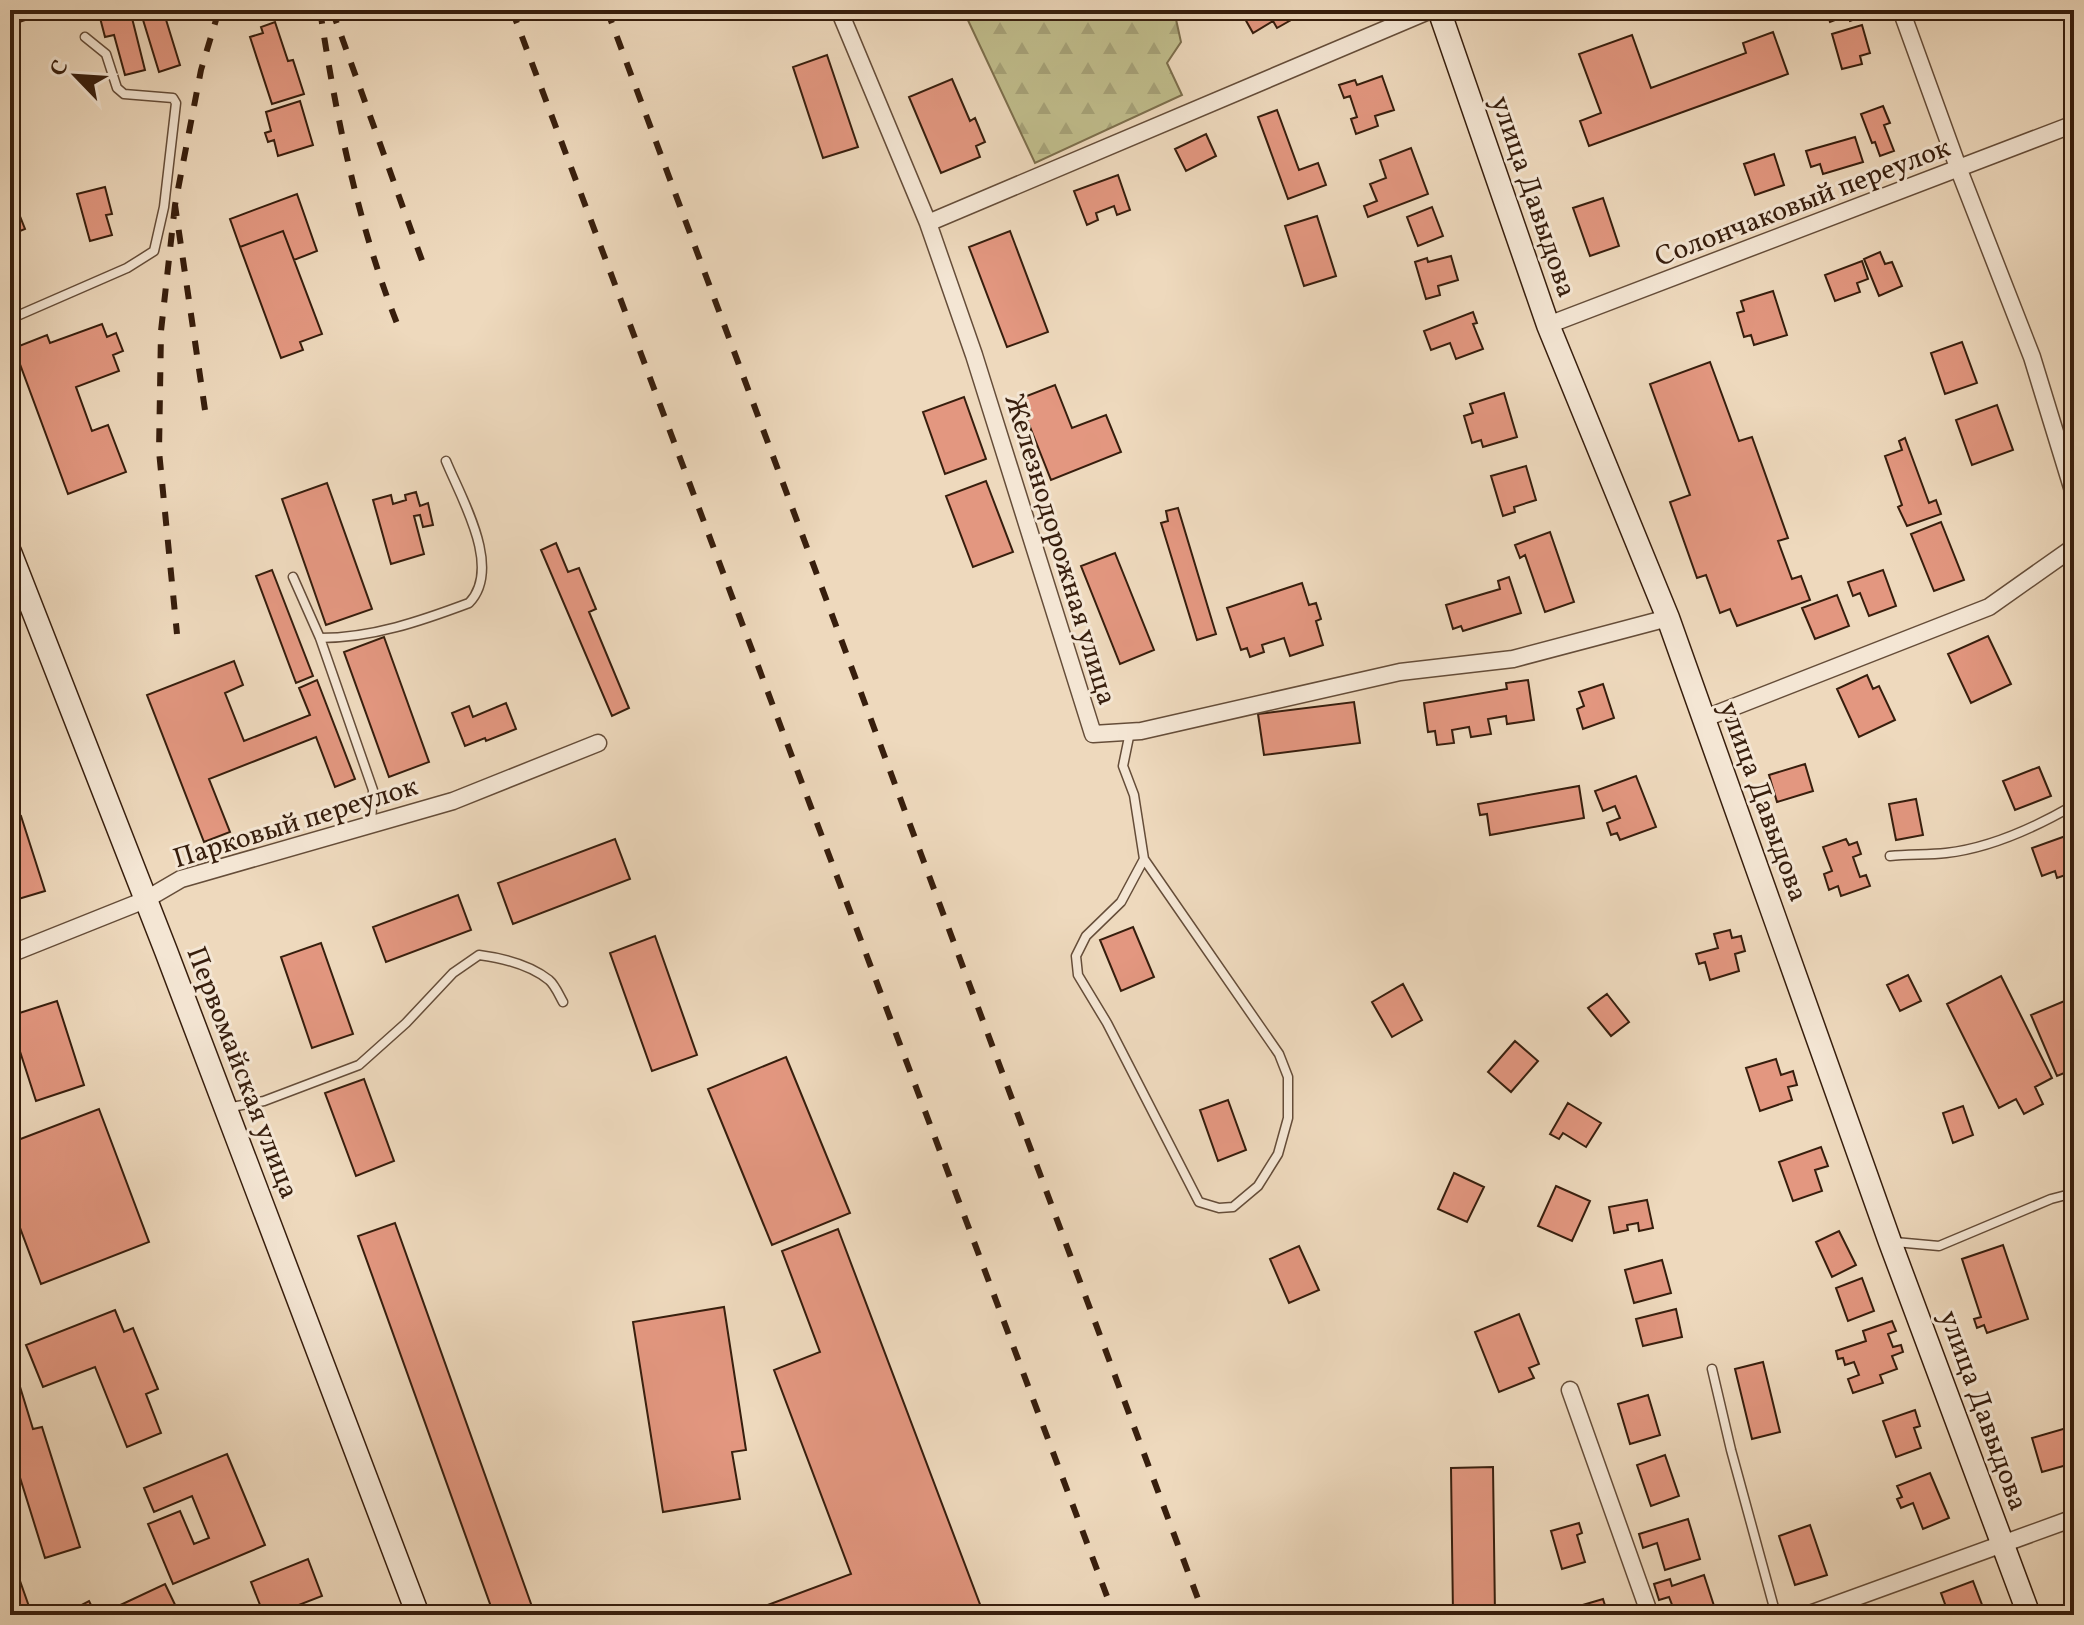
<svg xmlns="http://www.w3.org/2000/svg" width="2084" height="1625" font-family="Vollkorn,serif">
  <defs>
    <pattern id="forest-firs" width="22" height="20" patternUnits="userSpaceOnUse" patternTransform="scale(2)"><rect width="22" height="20" fill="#c0bd8c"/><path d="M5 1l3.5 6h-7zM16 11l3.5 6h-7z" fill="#a6a278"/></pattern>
  </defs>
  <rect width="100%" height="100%" fill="#eed9bd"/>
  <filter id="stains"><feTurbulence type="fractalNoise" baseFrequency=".0025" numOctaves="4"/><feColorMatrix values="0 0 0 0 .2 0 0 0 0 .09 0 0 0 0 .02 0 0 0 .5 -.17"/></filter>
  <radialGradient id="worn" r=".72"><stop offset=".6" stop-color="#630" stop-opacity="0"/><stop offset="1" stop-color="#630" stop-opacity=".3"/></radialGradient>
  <path fill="url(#forest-firs)" stroke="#7c6e4c" stroke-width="2" d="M970,10H1174L1181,42L1167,63L1182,95L1035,163L966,16Z"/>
  <path fill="#e39780" stroke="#371e0d" stroke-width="2" d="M10,10H55L10,25Z
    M98,10H130L145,70L125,75L114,35L105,37Z
    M140,10H163L180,65L159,72Z
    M1240,10H1295L1298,16L1277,28L1273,21L1253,33Z
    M1826,10H1871L1872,13L1850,21L1848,15L1830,22Z
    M275,22L288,61L293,60L304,94L272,104L250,37L263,33L261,27Z
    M1862,25L1870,53L1860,56L1862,64L1842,69L1832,34Z
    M1773,32L1788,74L1589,146L1580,121L1601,113L1579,54L1632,35L1651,88L1746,53L1743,43Z
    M827,55L858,147L823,158L793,67Z
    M1382,76L1394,110L1375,116L1378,126L1356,134L1351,119L1357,117L1350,96L1344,98L1339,85L1355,80L1357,85Z
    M952,79L970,121L975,118L985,142L976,146L980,157L941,173L909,97Z
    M300,101L313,145L278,156L274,140L268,142L265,133L271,131L266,112Z
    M1883,106L1890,123L1884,125L1894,151L1880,156L1875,142L1872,143L1861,114Z
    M1277,110L1299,170L1318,163L1326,185L1288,199L1258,117Z
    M1206,134L1216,156L1186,171L1175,149Z
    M1855,137L1863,162L1823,174L1820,164L1811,167L1806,151Z
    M1411,148L1428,194L1368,217L1364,206L1377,201L1370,184L1386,178L1380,160Z
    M1774,154L1784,185L1755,195L1744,164Z
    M1118,175L1130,210L1117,215L1114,206L1096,213L1098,220L1087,225L1074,191Z
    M105,187L112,214L106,215L112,235L90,241L77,194Z
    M10,191L25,229L10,235Z
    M297,194L317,251L294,260L283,231L240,247L230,219Z
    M1603,198L1619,246L1590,256L1573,208Z
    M1432,207L1443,236L1418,246L1407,217Z
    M1317,216L1336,276L1304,286L1285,226Z
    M283,231L322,334L300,342L303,350L281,358L240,247Z
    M1010,231L1048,332L1007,347L969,247Z
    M1880,252L1885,264L1892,262L1902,286L1879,296L1864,259Z
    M1451,256L1458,280L1438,286L1440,295L1426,299L1415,262L1427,258L1428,262Z
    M1862,261L1868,279L1857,283L1860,292L1835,301L1825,275Z
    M1773,291L1787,335L1754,345L1751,335L1744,337L1737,313L1744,311L1741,301Z
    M1473,312L1477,323L1473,324L1483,349L1456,359L1450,343L1431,350L1424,331Z
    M102,324L107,337L116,333L123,351L113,355L119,371L76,387L92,431L108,425L126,472L68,494L14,348L47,335L50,343Z
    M1962,342L1977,383L1945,394L1931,353Z
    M1710,362L1739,441L1752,437L1788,538L1778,541L1792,579L1801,576L1810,600L1737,626L1730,609L1720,613L1706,575L1697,578L1670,502L1690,495L1650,384Z
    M1055,385L1072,428L1106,415L1121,452L1051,480L1019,399Z
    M1504,393L1517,437L1483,447L1481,440L1472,443L1464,416L1473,413L1470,404Z
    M964,397L986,459L945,474L923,412Z
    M1997,405L2013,450L1972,465L1956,420Z
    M1905,438L1929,503L1936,500L1941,514L1907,526L1898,507L1902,505L1885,456L1902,450L1899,441Z
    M1526,466L1536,500L1514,507L1515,512L1503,516L1491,476Z
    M986,481L1013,552L973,567L946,496Z
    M327,483L372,609L326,625L282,499Z
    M416,492L420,506L428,503L433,525L423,527L420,515L414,516L424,554L391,564L373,500L391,495L393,504L406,500L405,495Z
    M1178,508L1216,634L1197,640L1161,523L1168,521L1166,511Z
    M1941,522L1964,580L1934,591L1911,534Z
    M1550,532L1574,602L1545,612L1525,555L1520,558L1515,545Z
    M556,543L568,572L579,568L596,609L589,612L629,708L612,716L541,550Z
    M1115,553L1154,650L1120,664L1081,566Z
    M272,570L313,676L296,683L256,576Z
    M1883,570L1896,606L1869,616L1860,593L1853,596L1848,582Z
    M1509,577L1521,613L1463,631L1461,626L1453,629L1446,605L1500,589L1498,581Z
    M1302,583L1309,605L1316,603L1321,619L1316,621L1323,645L1290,656L1284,638L1262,645L1264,652L1250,657L1247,648L1241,650L1227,608Z
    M1837,595L1849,626L1815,639L1802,608Z
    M1988,636L2011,684L1971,703L1948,654Z
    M384,637L429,762L389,777L344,652Z
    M234,661L243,685L225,693L244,741L310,715L299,688L317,680L355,779L335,787L316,737L209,779L230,832L204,842L147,695Z
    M1867,675L1873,689L1879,686L1895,720L1859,737L1837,689Z
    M1528,680L1534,720L1507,724L1506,716L1488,719L1491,734L1471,737L1469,727L1452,730L1454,743L1437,745L1435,731L1428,732L1424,703L1507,689L1506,683Z
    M1603,684L1614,718L1583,729L1577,709L1584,706L1579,692Z
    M1354,702L1360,743L1264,755L1258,714Z
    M506,703L516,729L486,741L485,738L465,746L452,713L469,706L473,717Z
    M1805,764L1813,791L1777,802L1769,775Z
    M2039,767L2051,796L2015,810L2003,781Z
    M1636,776L1656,827L1620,840L1617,833L1611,835L1607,823L1620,818L1615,806L1603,811L1595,791Z
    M1579,786L1584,818L1490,835L1487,814L1480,815L1478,804Z
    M1916,799L1923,835L1896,840L1889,804Z
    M21,816L45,891L15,900L10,883V820Z
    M2074,833V872L2057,878L2055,871L2042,876L2032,848Z
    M615,839L630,879L513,924L498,883Z
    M1846,839L1849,845L1857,842L1861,854L1853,857L1860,877L1866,875L1870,886L1841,896L1838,886L1829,890L1824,874L1832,871L1823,847Z
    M458,895L471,930L386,962L373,927Z
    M1133,927L1154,977L1121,991L1100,940Z
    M1730,930L1732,938L1741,936L1745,951L1735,954L1739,971L1710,980L1705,962L1699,964L1696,954L1718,948L1714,934Z
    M655,936L697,1055L652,1071L610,953Z
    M321,943L353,1034L312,1048L281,957Z
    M1908,975L1921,1001L1900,1011L1887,985Z
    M2001,976L2052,1078L2035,1087L2043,1104L2024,1114L2016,1099L1999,1108L1947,1004Z
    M1403,984L1422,1020L1392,1037L1372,1002Z
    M1607,994L1629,1022L1611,1036L1588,1008Z
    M2074,997V1069L2057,1076L2031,1015Z
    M57,1001L84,1085L36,1101L15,1036L10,1038V1016Z
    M1515,1041L1538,1061L1511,1092L1488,1072Z
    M786,1057L850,1213L772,1245L708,1089Z
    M1776,1059L1781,1075L1793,1071L1797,1085L1788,1087L1792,1100L1760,1111L1746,1068Z
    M364,1079L394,1161L356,1176L325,1093Z
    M1228,1100L1246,1150L1218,1161L1200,1110Z
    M1568,1103L1601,1123L1586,1147L1563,1133L1559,1139L1550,1134Z
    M1963,1106L1973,1135L1953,1143L1943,1113Z
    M99,1109L149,1242L41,1284L10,1201V1143Z
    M1821,1147L1828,1166L1815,1170L1822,1191L1793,1201L1779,1162Z
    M1454,1173L1484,1187L1467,1222L1438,1209Z
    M1556,1186L1590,1201L1572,1241L1538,1226Z
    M1647,1200L1653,1228L1639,1231L1638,1223L1627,1225L1628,1230L1614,1233L1609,1207Z
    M395,1223L535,1615H494L358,1236Z
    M838,1229L984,1615H750L749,1612L851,1574L774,1370L820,1352L782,1251Z
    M1839,1231L1856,1265L1832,1277L1816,1242Z
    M2003,1245L2028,1319L1987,1333L1984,1325L1977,1328L1974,1319L1981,1317L1962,1259Z
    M1299,1246L1319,1290L1289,1303L1270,1259Z
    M1662,1260L1671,1293L1634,1303L1625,1270Z
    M1862,1278L1874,1311L1848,1321L1836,1288Z
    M724,1307L746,1450L732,1452L740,1499L663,1512L633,1322Z
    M1676,1309L1682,1337L1643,1346L1636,1319Z
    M115,1310L124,1332L133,1328L158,1389L146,1394L161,1433L127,1447L95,1367L43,1387L26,1345Z
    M1519,1314L1539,1364L1529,1368L1534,1378L1499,1392L1475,1332Z
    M1892,1321L1896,1331L1888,1334L1893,1347L1901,1345L1903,1352L1892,1356L1897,1369L1880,1375L1883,1383L1853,1393L1848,1379L1859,1375L1854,1362L1845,1365L1843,1358L1838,1359L1836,1351L1866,1341L1863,1331Z
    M1763,1362L1780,1432L1752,1439L1735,1369Z
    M13,1364L33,1429L42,1427L80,1547L45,1558L17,1468L10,1470V1365Z
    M1648,1395L1660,1435L1630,1444L1618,1404Z
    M1915,1410L1920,1426L1914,1428L1921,1448L1896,1457L1883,1421Z
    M2070,1427L2071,1434L2074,1433V1463L2042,1472L2032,1438Z
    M227,1454L265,1545L173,1584L148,1524L180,1511L194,1544L209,1538L192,1496L154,1512L144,1488Z
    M1665,1455L1679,1496L1651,1506L1637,1465Z
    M1493,1467L1495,1615H1453L1451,1468Z
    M1930,1473L1949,1518L1923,1529L1913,1503L1901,1508L1897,1499L1902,1497L1897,1486Z
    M1688,1519L1700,1559L1665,1570L1657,1543L1643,1548L1639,1534Z
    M1579,1523L1582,1533L1577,1535L1585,1562L1562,1569L1551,1531Z
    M1810,1525L1827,1575L1795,1585L1779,1536Z
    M308,1559L322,1596L273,1615H264L251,1582Z
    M13,1561L32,1615H10V1562Z
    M1704,1575L1717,1615H1676L1669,1597L1659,1600L1654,1584L1670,1579L1672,1586Z
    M1973,1581L1984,1610L1971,1615H1949L1941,1593Z
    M165,1584L180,1615H99Z
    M1603,1599L1608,1615H1579L1576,1607Z
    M89,1601L96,1615H74L72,1610Z"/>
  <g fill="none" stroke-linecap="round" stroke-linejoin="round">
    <defs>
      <path id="service" d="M10,319L127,268L154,251L164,207L176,103L173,98L124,94L117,88L106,54L85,37
        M293,577L320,638L373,790L371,824
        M320,638C372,638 421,621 469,603C503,568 461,498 446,461
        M1130,732L1123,766L1134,795L1144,859L1279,1054L1288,1077V1118L1278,1154L1258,1186L1233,1207L1219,1208L1199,1202L1107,1023L1078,975L1076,956L1086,936L1121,902L1144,859
        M1890,856C1909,854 1928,855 1946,853C1991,848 2036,827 2074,805
        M226,1108L264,1101L359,1065L406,1023L453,973L479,955C502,958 530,965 549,980C555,985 559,995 563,1002
        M1895,1242L1939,1246L2051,1199L2074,1193
        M1712,1369L1731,1450L1776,1615"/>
      <path id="minor" d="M839,10L928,223L974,355L1093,734L1141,731L1400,672L1513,659L1668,618
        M1901,10L1959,170L2032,357L2074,494
        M928,223L1431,10
        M1548,325L2074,124
        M1703,719L1989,607L2074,547
        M10,954L145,900L181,879L453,801L598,743
        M1570,1390L1650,1615
        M1807,1615L2074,1518"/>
      <path id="secondary" d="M1439,10L1548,325L1668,618L1890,1242L2029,1615
        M10,552L166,951L418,1615"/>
    </defs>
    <use href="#service" stroke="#654d39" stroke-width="11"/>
    <use href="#minor" stroke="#654d39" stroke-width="19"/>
    <use href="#secondary" stroke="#371e0d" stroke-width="25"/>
    <use href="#service" stroke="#f4e6d4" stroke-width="8"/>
    <use href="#minor" stroke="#f4e6d4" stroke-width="16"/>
    <use href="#secondary" stroke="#f4e6d4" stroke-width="22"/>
    <path stroke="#371e0d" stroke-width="6" stroke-dasharray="14 14" stroke-linecap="butt" d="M320,10C336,117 358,225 398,326
      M332,10L424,266
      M512,10L1114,1615
      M607,10L1204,1615
      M175,205L161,331L159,451L177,634
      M205,410L175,205L201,70L219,10"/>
  </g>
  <g text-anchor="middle" stroke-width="6" stroke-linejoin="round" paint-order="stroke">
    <g font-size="28" fill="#371e0d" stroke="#f4e6d4">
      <text transform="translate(1535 196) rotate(71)" y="10">улица Давыдова</text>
      <text transform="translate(1802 201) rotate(-21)" y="10">Солончаковый переулок</text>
      <text transform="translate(1062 549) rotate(73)" y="10">Железнодорожная улица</text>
      <text transform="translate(1765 801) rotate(70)" y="10">улица Давыдова</text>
      <text transform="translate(295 821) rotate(-17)" y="10">Парковый переулок</text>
      <text transform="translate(244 1072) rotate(69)" y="10">Первомайская улица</text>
      <text transform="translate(1985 1410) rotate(70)" y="10">улица Давыдова</text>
    </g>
  </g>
  <rect width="2084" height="1625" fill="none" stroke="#eed9bd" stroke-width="40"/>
  <rect x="12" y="12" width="2060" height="1601" fill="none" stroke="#371e0d" stroke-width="4"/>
  <rect x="20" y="20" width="2044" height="1585" fill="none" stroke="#371e0d" stroke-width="2"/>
  <g transform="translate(76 76) rotate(295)" stroke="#f4e6d4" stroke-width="6" paint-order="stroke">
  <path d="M0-6L14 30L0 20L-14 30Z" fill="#371e0d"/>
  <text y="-12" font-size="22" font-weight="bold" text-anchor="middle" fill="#371e0d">С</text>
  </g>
  <rect width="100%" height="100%" filter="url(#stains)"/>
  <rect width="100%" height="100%" fill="url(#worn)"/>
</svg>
